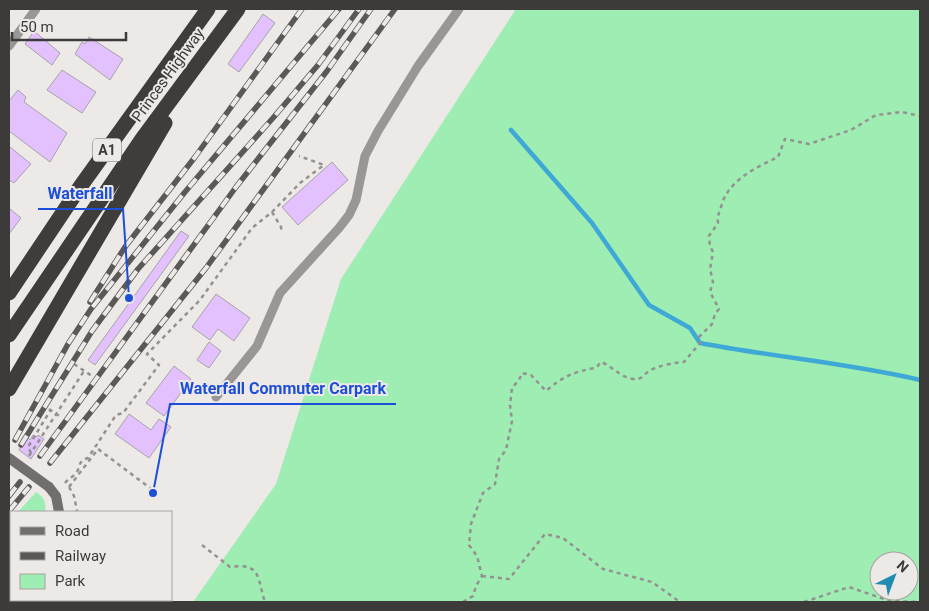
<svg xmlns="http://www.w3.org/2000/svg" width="929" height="611" font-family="Roboto,sans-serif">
  <rect width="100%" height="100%" fill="#ece9e7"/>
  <path fill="#9eedb3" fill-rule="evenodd" d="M516,9H920V602H193L276,484L341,279ZM879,561H909V591H879Z
    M36,492C45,498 46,502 45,512H18Z"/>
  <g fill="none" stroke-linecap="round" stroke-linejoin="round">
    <path stroke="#3ea8d6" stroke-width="4.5" d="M511,130L592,223L649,305L690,328L700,343C773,357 848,363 920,380"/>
  </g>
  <path fill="#e3c0fe" stroke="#a5a4a7" d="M263,14L275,23L239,72L228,64Z
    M34,31L60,53L52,65L25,44Z
    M89,37L123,59L110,80L75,54L82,42L85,44Z
    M62,70L96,92L82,113L47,90Z
    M18,90L26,97L24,102L67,133L50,162L9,131V101Z
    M10,147L31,164L14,183L9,180V148Z
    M332,162L348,180L298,225L282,207Z
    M9,208L21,218L9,234Z
    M181,231L189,236L95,365L88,360Z
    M216,294L250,318L234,341L218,329L210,340L192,327Z
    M209,342L221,351L209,368L197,360Z
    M174,366L191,379L164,416L146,403Z
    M129,414L151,430L159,419L171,427L149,458L115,434Z
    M33,435L37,437L38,435L44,439L31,459L19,450L27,437L30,440Z
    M90,600H133L131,602H89Z"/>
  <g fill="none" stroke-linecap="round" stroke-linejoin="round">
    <path stroke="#949290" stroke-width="2.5" stroke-dasharray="4 4" stroke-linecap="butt" d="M272,212L281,227L282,233
      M74,364L92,376
      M49,409L62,418
      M31,453L28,447L50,411
      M29,456L84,371
      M65,483C68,479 72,478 75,474C82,467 76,462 88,458L116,415L123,413L159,365L147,354L200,300L252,228L272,212L300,183L324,165L299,156
      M69,487L98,449L150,488
      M69,487L74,496L77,511
      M202,545L230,567C262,562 257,579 265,602
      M482,576L509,579L545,534L563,538L603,569L652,582L680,602
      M463,602L473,596L476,586L482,576L477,556L469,545L471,524L483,493L495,484L499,459L506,450L512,421L510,405L512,388L519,380L522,373L531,375L546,391C562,377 575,371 596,368L601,362C612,366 620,377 633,379C642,380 643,375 649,371C657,366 676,362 684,362L700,343L699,337L712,324L715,314L719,309L710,292L713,282L710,269L713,252L710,246L709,236L718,223C717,215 720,211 722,204C729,180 757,167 778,157L785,139L809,144L851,130L876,115L902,112L920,116
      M804,602L849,587L890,601L920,602"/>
    <path stroke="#989796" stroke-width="9" d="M9,46L36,9
      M216,397L257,346L280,293L339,228L349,215L356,200L365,156L378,131L418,66L459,9"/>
    <path stroke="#716f6e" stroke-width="10" d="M49,487L56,496L59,512
      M13,602L15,600"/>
    <path stroke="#3f3d3b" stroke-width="15" d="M9,293L80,187L208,9
      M9,335L142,139L238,9
      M9,389L165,123"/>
    <defs>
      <path id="rail" d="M90,302L125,247L195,157L302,9
        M15,440L68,344L91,309L185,192L339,9
        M21,445L92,331L138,269L273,118L318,65L359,9
        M40,456L236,187L327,71L371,9
        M50,463L206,268L395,9
        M9,496L20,482
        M9,511L29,487"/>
    </defs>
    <use href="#rail" stroke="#5a5958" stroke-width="5.5"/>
    <use href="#rail" stroke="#ece9e7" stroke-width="4" stroke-dasharray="11" stroke-linecap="butt"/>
    <path stroke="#716f6e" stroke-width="10" d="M9,458L49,487"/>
  </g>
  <g text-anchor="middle" stroke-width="4" stroke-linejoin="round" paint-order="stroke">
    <rect fill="#ece9e7" stroke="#716f6e" stroke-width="1" x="93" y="138.5" width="28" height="23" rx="4"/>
    <g font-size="14" font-weight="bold" fill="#3c3b3a">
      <text x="107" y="155">A1</text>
    </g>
    <g font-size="15" fill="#3c3b3a" stroke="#ece9e7">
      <text transform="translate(168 75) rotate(-54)" y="5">Princes Highway</text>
    </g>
  </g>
  <path fill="none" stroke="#1d4ed8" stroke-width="2" d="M129 298L123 209H38M153 493L170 404H396"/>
  <g fill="#1d4ed8" stroke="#ece9e7" stroke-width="2">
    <circle cx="129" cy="298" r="5"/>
    <circle cx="153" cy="493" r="5"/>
  </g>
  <g font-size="16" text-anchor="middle" font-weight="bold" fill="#1d4ed8" stroke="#ece9e7" stroke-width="4" stroke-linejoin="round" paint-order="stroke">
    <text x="80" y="199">Waterfall</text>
    <text x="283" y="394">Waterfall Commuter Carpark</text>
  </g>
  <rect width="929" height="611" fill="none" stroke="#3c3b3a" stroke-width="20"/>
  <rect x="10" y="511" width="162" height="90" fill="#ece9e7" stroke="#a6a3a2"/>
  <rect x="20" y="527" width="25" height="8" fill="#716f6e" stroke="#a6a3a2"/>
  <text x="55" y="536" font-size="15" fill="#3c3b3a">Road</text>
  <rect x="20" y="552" width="25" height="8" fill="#5a5958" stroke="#a6a3a2"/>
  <text x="55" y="561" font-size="15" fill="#3c3b3a">Railway</text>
  <rect x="20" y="574" width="25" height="15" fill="#9eedb3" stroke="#a6a3a2"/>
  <text x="55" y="586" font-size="15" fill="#3c3b3a">Park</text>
  <g transform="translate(894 576) rotate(42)"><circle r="24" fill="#ece9e7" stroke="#a6a3a2"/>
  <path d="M0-4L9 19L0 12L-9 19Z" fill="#208cb2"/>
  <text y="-8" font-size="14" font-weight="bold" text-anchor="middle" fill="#3c3b3a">N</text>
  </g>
  <path d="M12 32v8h114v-8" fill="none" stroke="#3c3b3a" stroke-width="2.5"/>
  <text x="20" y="32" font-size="15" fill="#3c3b3a" stroke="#ece9e7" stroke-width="4" paint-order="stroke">50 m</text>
</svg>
